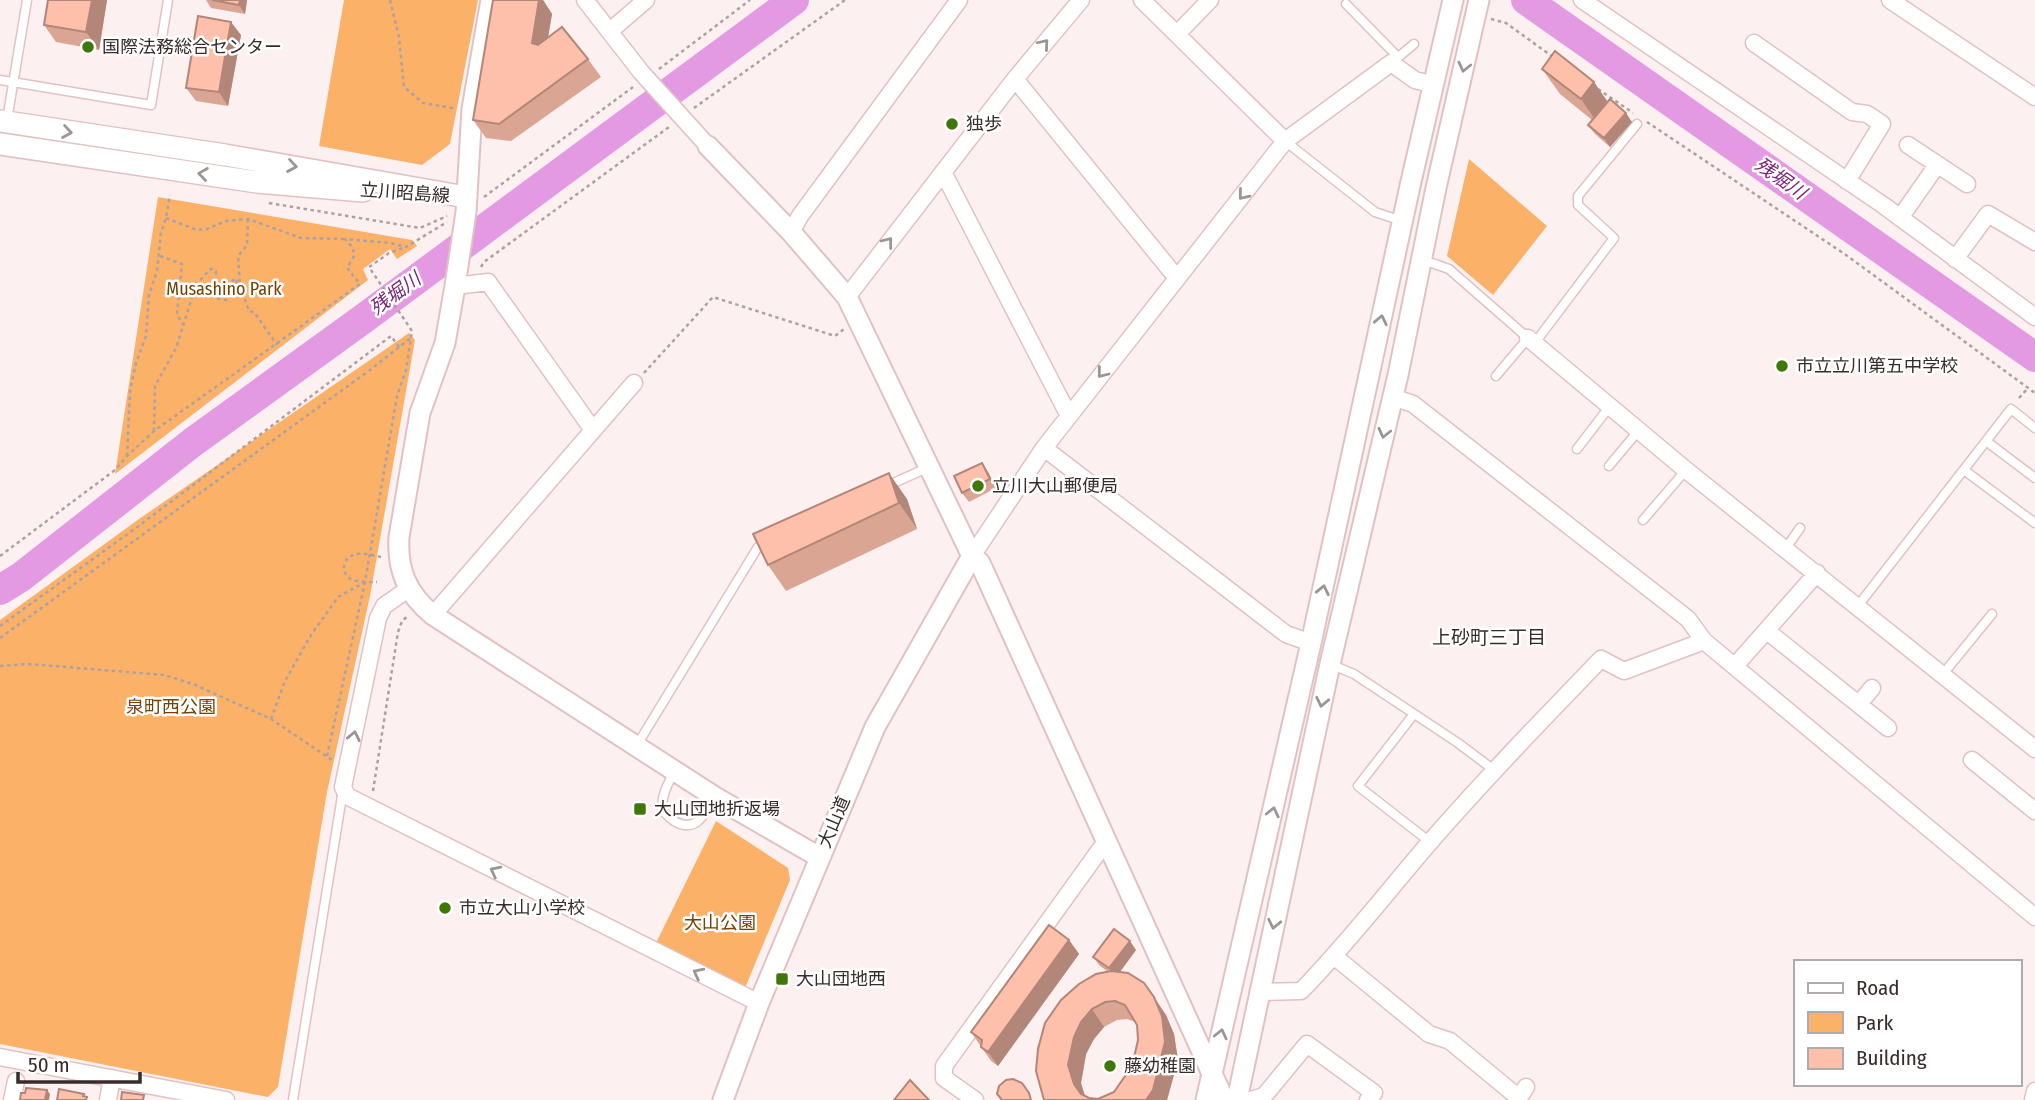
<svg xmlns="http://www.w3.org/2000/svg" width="2035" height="1100" font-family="'Fira Sans Condensed','Noto Sans JP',sans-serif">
  <rect width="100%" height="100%" fill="#fdf0f1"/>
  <path fill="#fcb169" d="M344,0H478L450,144L422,165L319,146Z
    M1469,159L1547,226L1493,295L1447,256Z
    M158,197L412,240L417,246L397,259L390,249L363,269L368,280L115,474Z
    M409,333L415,340L370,596L327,792L278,1087L268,1097L0,1044V620L139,519Z
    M716,821L788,868L790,880L745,988L655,945Z"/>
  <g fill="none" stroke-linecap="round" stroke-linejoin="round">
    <path stroke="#e49ae2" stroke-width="30" d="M1526,0L2035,357
      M0,590L21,577L193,442L363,319L794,0"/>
    <defs>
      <path id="service" d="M1346,4L1398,57
        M1396,59L1414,44
        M0,80L151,105L168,0
        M7,120L27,0
        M1285,141L1375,212L1402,221
        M1423,260L1449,269L1528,338L1496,376
        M1534,344L1614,238L1578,205V196L1637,124
        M1986,441L2035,478
        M1577,449L1610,406
        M1609,466L1639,430
        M1964,470L2035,523
        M887,486L929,467
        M1643,520L1686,470
        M1786,548L1800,528
        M1857,607L2011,409L2035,428
        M1330,664L1354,674L1458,743L1494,770
        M1943,674L1992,614
        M1414,714L1358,786L1430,842
        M637,745L758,547L768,543
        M674,772C669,782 660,797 663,809C664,814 670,818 674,821C696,834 705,814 715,797
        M293,1100L343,790"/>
      <path id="minor" d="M585,0L641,72L708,146
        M1142,0L1285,141
        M1582,0L1883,205L2035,317
        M1890,0L2035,97
        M610,31L646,0
        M1178,33L1210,0
        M1754,43L1852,112L1867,114L1882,124L1847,181
        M1015,79L1176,277
        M1908,145L1967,184
        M943,172L1069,416
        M1900,218L1937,165
        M791,232L800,216L959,0
        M1955,259L1988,214L2035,242
        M455,286L488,282L593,430
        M847,297L1015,79L1081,0
        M1528,338L1686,470L2035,749
        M1393,397L1413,404L1688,619L1704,641L2035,917
        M1044,448L1286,634L1311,643
        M972,556L1044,448L1285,141L1391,63L1415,80L1434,85
        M408,589L384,606L378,618L343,787L347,796L759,1003
        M433,615L634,383
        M1767,631L1888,728
        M1735,666L1817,573
        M1859,704L1872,688
        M1972,760L2035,811
        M1335,957L1429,1034L1450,1041L1519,1098L1526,1087
        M1260,992L1301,991C1347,944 1387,892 1430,842C1485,779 1543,719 1601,659L1624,671L1704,641
        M0,1057L226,1100
        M12,1100L16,1081
        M108,1100L112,1078
        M975,1100L944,1078V1066L1107,840
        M1251,1100L1264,1096L1307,1044L1374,1093L1368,1100
        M2033,1100L2035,1091"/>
      <path id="tertiary" d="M491,0L472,109L466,212L455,286L445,343L420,413L399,537C397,570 407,594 433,615L715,797L819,857
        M708,146L791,232L847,297L972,556L980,563L1224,1100
        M723,1100L759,1003L875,727L972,556
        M1206,1100L1311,643L1410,186L1453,0
        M1237,1100L1330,664L1398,375L1436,188L1479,0"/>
      <path id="secondary" d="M0,121L225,155L466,197
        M0,144L257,182L363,191"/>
    </defs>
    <use href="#service" stroke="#e1c2c3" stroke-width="11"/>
    <use href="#minor" stroke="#e1c2c3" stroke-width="19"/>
    <use href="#tertiary" stroke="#e1c2c3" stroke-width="23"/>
    <use href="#secondary" stroke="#e1c2c3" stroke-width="24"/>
    <path stroke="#ada1a2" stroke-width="2.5" stroke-dasharray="3.5 3.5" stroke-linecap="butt" d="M390,0L399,37L404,87L423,103L453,108
      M1491,19L1506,23L1553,57
      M659,69L750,0
      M1598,89L1633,113
      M694,108L845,0
      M1647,122L1846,255L2035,393
      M484,197L633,87
      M269,203L420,228L447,216
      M166,218L197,230L207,229L226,221L248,219L301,238L344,239
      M248,219L247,245L238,256L240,285L249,311L254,312L277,345
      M160,256L182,264L177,314L182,324
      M481,267L484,262L669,127
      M644,373L713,297L835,336L844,329
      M2019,398L2028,388
      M154,431L155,386L176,348L196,285L210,269L216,271V298L226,300L234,278L240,285
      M127,456L130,391L136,363L146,336L149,295L157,271L161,232L166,218L170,195
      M0,556L115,470L127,456L154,431L360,284L347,268L354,256L353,248L345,239L390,243L406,247L447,222
      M365,582C360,581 353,581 349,578C341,572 343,558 353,555C361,552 372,555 381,557
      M0,626L136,528L391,336L399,347
      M0,638L370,370L412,337
      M0,666L29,664L164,675L193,684L271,719L332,760
      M271,719L285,681L311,635L338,597L365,582H377
      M327,756L365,582L397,396L406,370L412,331L369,267L389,253L403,248
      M373,791L398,632L402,621L409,615"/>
    <use href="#service" stroke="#fff" stroke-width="8"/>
    <use href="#minor" stroke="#fff" stroke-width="16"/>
    <use href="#tertiary" stroke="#fff" stroke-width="19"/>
    <use href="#secondary" stroke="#fff" stroke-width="21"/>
  </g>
  <path fill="#daa593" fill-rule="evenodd" d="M107,0L99,50L56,42L44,25Z
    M206,0H247L245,14L211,8Z
    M493,0H543L552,14L548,37L588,59L601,77L511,141L486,138L473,120Z
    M241,35L228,106L196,101L186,88Z
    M1542,69L1608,102L1632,122L1610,147L1595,134L1588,125L1592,120L1560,94Z
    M982,463L988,472L996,488L969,502L962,493Z
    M907,499L917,529L786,591L768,565Z
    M1069,940L1079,954L998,1066L991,1061L971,1032Z
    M1136,950L1120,972L1166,1015L1174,1034L1178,1060L1167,1100H1044L1107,971L1100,966L1093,957ZM1127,1019L1135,1022L1137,1025L1138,1040L1132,1066L1114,1092L1098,1099L1089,1098L1085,1096L1081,1083L1086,1054L1094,1039L1104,1027L1117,1020Z"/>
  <path fill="#b28678" d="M92,0H107L99,50L86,32Z
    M240,0H247L245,14L239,5Z
    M539,0H543L552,14L544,61L532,43Z
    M231,22L241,35L228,106L219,92Z
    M1594,82L1612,108L1599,125L1581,99Z
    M1626,113L1632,122L1610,147L1604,138Z
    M982,463L988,472L996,488L990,479Z
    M889,473L907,499L917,529L899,503Z
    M1069,940L1079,954L998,1066L988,1052Z
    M1130,941L1136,950L1116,977L1109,968Z
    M1154,997L1166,1015L1174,1034L1178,1060L1167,1100H1146Z
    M1092,1009L1104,1027L1094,1039L1086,1054L1081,1083L1086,1100L1074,1084L1068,1065L1074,1037L1081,1022Z
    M47,1090L50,1094L49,1100H45Z"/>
  <path fill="#fec0ab" stroke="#b28678" stroke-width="2" fill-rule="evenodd" d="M48,0H92L86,32L44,25Z
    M212,0H240L239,5Z
    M493,0H539L532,43L538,45L562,27L588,59L499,124L473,120Z
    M198,16L231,22L219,92L186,88Z
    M1555,51L1594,82L1581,99L1542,69Z
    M1610,99L1626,113L1604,138L1588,125Z
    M982,463L990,479L962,493L954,476Z
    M889,473L899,503L768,565L753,534Z
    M1049,925L1069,940L988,1052L981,1047L982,1040L971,1032Z
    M1114,929L1130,941L1109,968L1093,957Z
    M1111,971L1128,973L1144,983L1154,997L1162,1016L1165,1042L1153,1090L1146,1100H1044L1036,1071L1038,1049L1045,1023L1061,1000L1079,984L1096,974ZM1115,1001L1125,1005L1137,1025L1138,1040L1132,1066L1114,1092L1098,1099L1089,1098L1081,1094L1074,1084L1068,1065L1074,1037L1081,1022L1092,1009L1105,1002Z
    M1013,1079L1022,1083L1029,1093L1031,1100H1002L997,1094L999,1086L1006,1080Z
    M910,1080L929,1100H894Z
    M26,1088L47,1090L45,1100H20L21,1093H25Z
    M59,1089L84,1094L83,1096L87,1097L86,1100H57Z
    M122,1092L144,1095L143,1100H121Z"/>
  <defs><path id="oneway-chevron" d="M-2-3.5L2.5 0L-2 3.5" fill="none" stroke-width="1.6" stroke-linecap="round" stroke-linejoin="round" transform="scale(1.75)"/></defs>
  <g stroke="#9b9596">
    <use href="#oneway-chevron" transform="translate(1044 44) rotate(-50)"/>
    <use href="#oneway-chevron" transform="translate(1464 67) rotate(103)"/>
    <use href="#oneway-chevron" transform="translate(67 132) rotate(9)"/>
    <use href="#oneway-chevron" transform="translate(292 166) rotate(9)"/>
    <use href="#oneway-chevron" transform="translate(203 174) rotate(-172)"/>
    <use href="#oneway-chevron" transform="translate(1243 195) rotate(129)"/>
    <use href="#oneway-chevron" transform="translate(888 242) rotate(-52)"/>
    <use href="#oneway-chevron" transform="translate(1381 320) rotate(-78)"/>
    <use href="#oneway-chevron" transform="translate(1102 373) rotate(128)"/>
    <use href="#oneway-chevron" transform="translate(1384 433) rotate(103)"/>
    <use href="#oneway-chevron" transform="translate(1323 590) rotate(-78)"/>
    <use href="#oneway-chevron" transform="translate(1322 702) rotate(102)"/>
    <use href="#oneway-chevron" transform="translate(354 736) rotate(-78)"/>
    <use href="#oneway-chevron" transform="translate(1273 812) rotate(-77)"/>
    <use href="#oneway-chevron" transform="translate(495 871) rotate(-153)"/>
    <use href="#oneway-chevron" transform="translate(1274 924) rotate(102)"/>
    <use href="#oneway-chevron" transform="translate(698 973) rotate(-153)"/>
    <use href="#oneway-chevron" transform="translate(1221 1034) rotate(-77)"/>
  </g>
  <g fill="#3f770b" stroke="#fff" stroke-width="2.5">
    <circle cx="88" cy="47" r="7"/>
    <circle cx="952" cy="124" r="7"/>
    <circle cx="1782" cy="366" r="7"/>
    <circle cx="978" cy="486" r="7"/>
    <rect x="633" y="802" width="14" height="14" rx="3.5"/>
    <circle cx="445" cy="908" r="7"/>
    <rect x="775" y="972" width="14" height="14" rx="3.5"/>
    <circle cx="1110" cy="1066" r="7"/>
  </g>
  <g text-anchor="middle" stroke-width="5" stroke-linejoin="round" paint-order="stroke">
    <g font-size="18" fill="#372b2c" stroke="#fff" text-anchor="start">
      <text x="102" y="53">国際法務総合センター</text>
      <text x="966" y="130">独歩</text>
      <text x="1796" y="372">市立立川第五中学校</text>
      <text x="992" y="492">立川大山郵便局</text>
      <text x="654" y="815">大山団地折返場</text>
      <text x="459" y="914">市立大山小学校</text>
      <text x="796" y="985">大山団地西</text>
      <text x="1124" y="1072">藤幼稚園</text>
    </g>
    <g font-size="18" fill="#372b2c" stroke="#fff">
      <text transform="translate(405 193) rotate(4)" y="6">立川昭島線</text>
      <text transform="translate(834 822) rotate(-67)" y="6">大山道</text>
    </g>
    <g font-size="18" fill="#734205" stroke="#fff">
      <text x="224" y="295">Musashino Park</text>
      <text x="171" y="713">泉町西公園</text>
      <text x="720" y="929">大山公園</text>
    </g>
    <g font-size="19" font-style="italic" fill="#7a247b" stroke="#fff">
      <text transform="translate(1781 178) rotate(35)" y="7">残堀川</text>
      <text transform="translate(395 293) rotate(-36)" y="7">残堀川</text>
    </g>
    <g font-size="19" fill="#372b2c" stroke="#fff">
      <text x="1489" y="644">上砂町三丁目</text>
    </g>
  </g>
  <rect x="1794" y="960" width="228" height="126" fill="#ffffff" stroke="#afaaab" stroke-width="2"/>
  <rect x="1808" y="983" width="35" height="10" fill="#ffffff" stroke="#afaaab" stroke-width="2"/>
  <text x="1856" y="995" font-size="21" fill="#372b2c">Road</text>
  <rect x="1808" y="1012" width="35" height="21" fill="#fcb169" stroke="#afaaab" stroke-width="2"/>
  <text x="1856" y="1030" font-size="21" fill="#372b2c">Park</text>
  <rect x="1808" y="1048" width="35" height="21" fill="#fec0ab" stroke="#afaaab" stroke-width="2"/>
  <text x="1856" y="1065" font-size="21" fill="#372b2c">Building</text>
  <path d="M18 1072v10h122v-10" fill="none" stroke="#372b2c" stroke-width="3.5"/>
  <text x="28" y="1072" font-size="21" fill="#372b2c" stroke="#ffffff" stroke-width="5" paint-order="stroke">50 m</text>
</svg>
